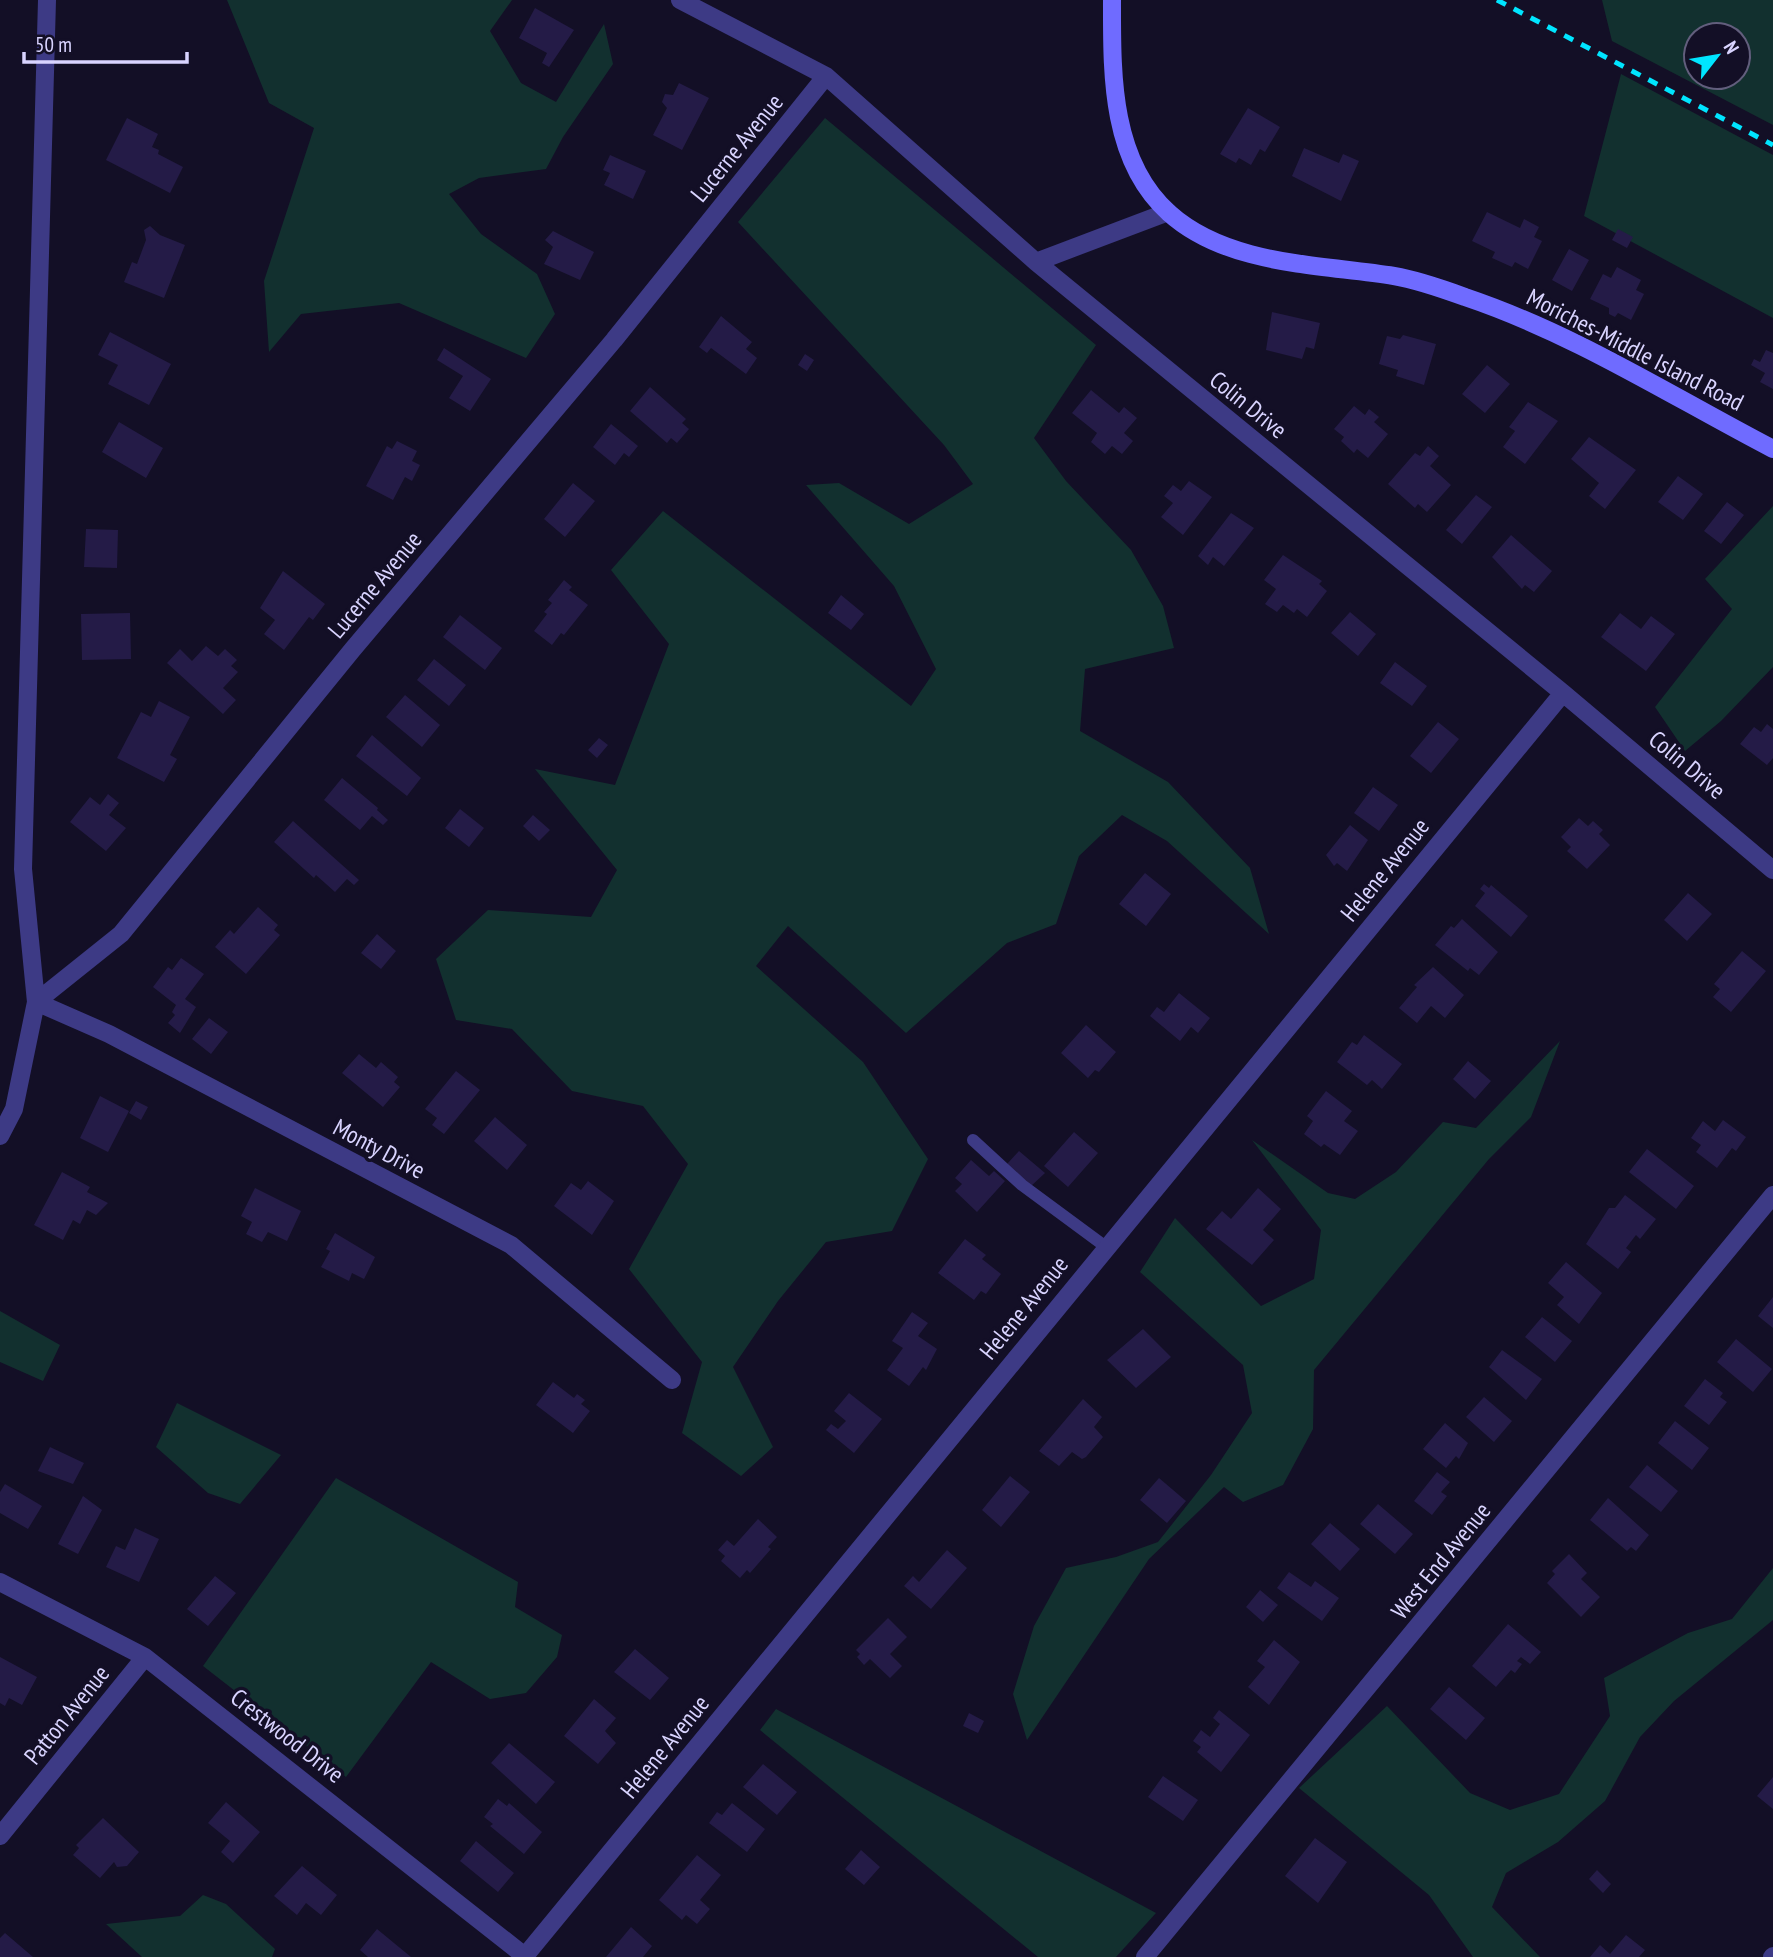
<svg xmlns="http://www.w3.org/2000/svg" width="1773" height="1957" font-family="'PT Sans Narrow',sans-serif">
  <rect width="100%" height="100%" fill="#130f26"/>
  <path fill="#12302f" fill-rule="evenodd" d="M227,0H512L490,31L521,83L556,102L604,24L613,64L563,137L546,169L479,178L449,194L481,234L537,274L555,314L526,358L399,303L301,314L269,352L264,281L314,128L269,103Z
    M1602,0H1773V125L1612,41ZM1696,35H1738V77H1696Z
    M1621,74L1773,155V318L1584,216Z
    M825,118L1096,345L1034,438L1066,481L1131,550L1163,606L1174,648L1085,669L1080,731L1168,782L1250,868L1269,934L1167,841L1122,815L1079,856L1056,924L1007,943L906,1033L788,926L756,966L863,1062L928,1159L892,1231L826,1242L778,1301L733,1367L773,1447L741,1476L682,1433L702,1362L629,1269L688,1164L643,1106L572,1091L512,1029L456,1020L436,959L488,910L591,917L617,870L535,769L615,785L669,644L611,570L663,511L911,706L936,669L894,586L806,485L839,483L909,524L973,484L944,445L738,222Z
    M1773,506V667L1721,721L1685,751L1655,707L1732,609L1705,579Z
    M1560,1041L1531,1117L1489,1159L1314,1370L1313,1429L1283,1485L1243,1502L1224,1487L1149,1559L1027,1740L1013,1694L1034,1626L1066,1568L1116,1557L1158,1542L1211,1475L1252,1413L1243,1365L1140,1272L1175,1218L1261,1306L1314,1279L1321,1230L1252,1140L1328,1193L1355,1199L1396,1172L1443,1122L1476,1128Z
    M0,1311L60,1345L43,1381L0,1362Z
    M177,1403L281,1455L240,1504L208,1493L156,1447Z
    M336,1478L518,1582L515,1607L562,1635L557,1657L526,1693L490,1699L431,1662L346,1777L203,1666Z
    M1773,1568V1620L1674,1701L1640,1737L1605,1801L1558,1842L1506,1873L1492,1907L1540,1957H1473L1429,1895L1299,1788L1387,1706L1470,1793L1510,1810L1559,1794L1610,1716L1604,1678L1688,1633L1732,1619Z
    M776,1709L1156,1913L1116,1957H1038L760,1730Z
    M203,1895L226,1904L275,1949L272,1957H142L106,1924L180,1916Z"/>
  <path fill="#241b47" d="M535,8L574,30L549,67L542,63L547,53L519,38Z
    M679,83L709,98L682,150L653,135L667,108L662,102L665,94L673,95Z
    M1248,108L1280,127L1265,152L1260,149L1251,165L1239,158L1236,163L1220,154Z
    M127,118L158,134L152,147L159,150L158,154L183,167L170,193L106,160Z
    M1304,148L1339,163L1343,154L1359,161L1341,201L1292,176Z
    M610,155L646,171L633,199L604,185L610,173L603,170Z
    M1487,212L1520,228L1524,219L1539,227L1534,237L1542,241L1528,269L1515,262L1512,267L1492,258L1495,252L1472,241Z
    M150,226L160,235L185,245L164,298L124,282L132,262L137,264L146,240L144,230Z
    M1618,229L1633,237L1627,248L1612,240Z
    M553,231L594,252L580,280L544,264L553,247L545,240Z
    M1569,249L1589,260L1572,291L1552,280Z
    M1617,267L1641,280L1636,290L1644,294L1631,320L1618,313L1615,317L1609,314V308L1590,299L1603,274L1611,278Z
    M1272,312L1320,323L1314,349L1306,347L1302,359L1266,350Z
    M721,316L752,342L746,349L757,358L746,374L711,348L707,353L699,347Z
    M110,332L171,364L149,405L108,384L118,365L98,355Z
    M1403,335L1436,344L1424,385L1396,376L1398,370L1379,364L1387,336L1400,339Z
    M444,348L491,379L470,411L449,398L463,376L437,360Z
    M1766,350L1773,353V389L1760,382L1765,373L1751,365L1754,359L1760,362Z
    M805,354L814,360L807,371L798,365Z
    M1487,365L1510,384L1485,413L1462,394Z
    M650,387L686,419L682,423L689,429L677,443L671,438L667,443L630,411Z
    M1091,390L1119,413L1124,407L1137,418L1124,433L1133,441L1122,454L1112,446L1105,454L1091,442L1097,433L1072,413Z
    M1528,402L1558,421L1525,464L1503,447L1515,431L1509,427Z
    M1354,406L1365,415L1369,409L1379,417L1374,422L1388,434L1368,458L1357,449L1354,453L1341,441L1344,437L1334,429Z
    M119,422L163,448L146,478L102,452Z
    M611,424L638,446L629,457L624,453L615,465L593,447Z
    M1589,437L1636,470L1605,509L1589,496L1599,483L1571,459Z
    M397,441L417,451L412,461L420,465L412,481L405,477L393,500L366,486L387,446L392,449Z
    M1428,446L1439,456L1430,466L1451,485L1427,512L1418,504L1415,508L1388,484L1415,453L1420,456Z
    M1678,476L1703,494L1683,520L1658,502Z
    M1189,481L1212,497L1183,535L1161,517L1173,503L1164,496L1173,485L1181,491Z
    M573,483L595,501L565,537L544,519Z
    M1476,495L1492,507L1462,544L1446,530Z
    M1727,502L1744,515L1721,544L1704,531Z
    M1231,513L1254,528L1224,566L1213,557L1208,565L1198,556Z
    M86,529L118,530L117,568L84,567Z
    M1511,535L1552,571L1534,592L1525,585L1522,589L1492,557Z
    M1283,555L1322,581L1319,584L1327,591L1307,617L1297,609L1294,613L1283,605L1277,612L1265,604L1276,589L1264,580Z
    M283,571L325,604L313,620L309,617L284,650L264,634L275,620L260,608Z
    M564,580L572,587L569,590L588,605L564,635L561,633L552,645L534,631L547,614L544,612L552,603L548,600Z
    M841,595L864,614L851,630L828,613Z
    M1350,612L1376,634L1358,656L1331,633Z
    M130,613L131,659L82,660L81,614Z
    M1620,613L1641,629L1651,616L1675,634L1646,671L1601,637Z
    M460,615L502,648L485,670L443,637Z
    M206,646L218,656L225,649L237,660L231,666L238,672L223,688L236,700L223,714L167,663L180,649L192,661Z
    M434,659L466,685L449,706L417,680Z
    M1395,662L1427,686L1412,706L1380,683Z
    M405,695L440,725L422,747L386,717Z
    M159,701L190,717L170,755L177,759L164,782L117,758L141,712L151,717Z
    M1438,722L1459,739L1431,773L1410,756Z
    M1767,724L1773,729V758L1767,765L1740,744L1754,727L1761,732Z
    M372,735L421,778L407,796L356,756Z
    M599,738L608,745L597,758L588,750Z
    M342,778L378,808L377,810L388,820L383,825L372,816L360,830L324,800Z
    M1373,787L1398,805L1379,831L1354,813Z
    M108,794L119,803L109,815L126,828L106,851L70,822L90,797L100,805Z
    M460,809L484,828L469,847L445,828Z
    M533,815L550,830L539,841L523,826Z
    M1579,818L1588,826L1593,821L1603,830L1599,834L1610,845L1587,869L1567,851L1571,847L1561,837Z
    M293,821L332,856L359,880L354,885L347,879L335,892L316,875L314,878L274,842Z
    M1350,825L1368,840L1347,871L1337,863L1334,866L1326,855Z
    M1145,873L1171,894L1146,926L1119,904Z
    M1484,884L1489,888L1491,885L1528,916L1511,937L1475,906L1485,893L1480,889Z
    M1688,893L1712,914L1687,941L1664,920Z
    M258,907L278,925L274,930L280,935L246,974L215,947L230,930L234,934Z
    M1462,919L1498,952L1479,975L1470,968L1468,971L1435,945L1451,926L1454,928Z
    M377,934L396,951L381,969L361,953Z
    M1742,951L1766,971L1731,1012L1713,997L1720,989L1714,984Z
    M181,958L204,974L185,999L196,1007L180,1033L168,1023L175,1015L172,1012L176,1005L153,987L168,967L172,970Z
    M1433,967L1464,995L1445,1018L1431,1006L1417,1023L1399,1008L1417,987L1414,985Z
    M1179,993L1210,1018L1198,1033L1191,1027L1180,1041L1150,1016L1157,1007L1164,1012Z
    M209,1018L228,1032L211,1054L192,1039Z
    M1086,1025L1116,1052L1099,1072L1095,1070L1088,1078L1061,1053Z
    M1364,1035L1402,1064L1382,1089L1372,1080L1367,1085L1337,1062L1352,1042L1357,1045Z
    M359,1054L376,1068L381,1062L398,1077L394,1082L400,1087L383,1107L342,1073Z
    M1468,1061L1491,1081L1475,1099L1453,1079Z
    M456,1071L480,1090L444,1134L432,1125L437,1118L425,1109Z
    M1326,1091L1352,1111L1344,1121L1358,1131L1340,1155L1324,1144L1321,1147L1304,1134L1313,1121L1307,1116Z
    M100,1096L129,1111L108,1152L80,1138Z
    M136,1101L148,1107L141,1120L129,1113Z
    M495,1117L527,1145L507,1170L474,1141Z
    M1723,1120L1746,1137L1736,1151L1732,1148L1717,1168L1696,1152L1701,1145L1691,1138L1703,1121L1715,1131Z
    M1074,1132L1098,1153L1068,1187L1044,1166Z
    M1647,1149L1694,1186L1676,1209L1629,1172Z
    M1019,1151L1045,1173L1029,1188L1007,1164Z
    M971,1160L989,1176L994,1171L1005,1181L977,1212L955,1191L962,1184L955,1178Z
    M62,1172L90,1187L87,1192L108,1203L96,1215L87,1210L80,1224L73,1220L63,1240L34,1225Z
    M588,1181L614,1201L592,1235L554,1206L571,1183L581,1190Z
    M255,1188L301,1211L287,1241L268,1232L262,1242L246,1234L252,1222L241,1216Z
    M1258,1188L1281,1209L1263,1230L1274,1240L1252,1265L1206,1229L1222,1211L1231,1219Z
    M1625,1195L1656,1219L1640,1239L1636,1235L1626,1248L1631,1252L1618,1269L1586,1244L1609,1208H1615Z
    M335,1233L375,1257L364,1279L352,1273L349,1281L321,1267L330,1251L326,1249Z
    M965,1239L986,1255L982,1259L1001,1274L986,1294L981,1291L974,1300L938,1273Z
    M1566,1262L1602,1293L1579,1324L1557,1305L1564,1297L1548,1283Z
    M1773,1297V1328L1758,1316Z
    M912,1312L928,1323L918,1336L937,1349L926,1370L923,1367L909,1386L887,1370L903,1348L892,1341Z
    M1542,1317L1572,1341L1555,1362L1525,1337Z
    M1143,1329L1171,1357L1136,1388L1107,1360Z
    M1736,1339L1772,1369L1753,1392L1717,1362Z
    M1502,1350L1542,1379L1526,1400L1489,1367Z
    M1705,1379L1723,1393L1720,1397L1727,1402L1709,1425L1684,1406Z
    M553,1382L574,1398L577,1394L585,1400L581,1404L590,1411L573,1433L536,1405Z
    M849,1393L882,1419L854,1453L826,1430L831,1424L838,1429L846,1421L834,1411Z
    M1484,1397L1512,1421L1494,1442L1466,1417Z
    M1083,1399L1102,1417L1094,1427L1103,1437L1086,1457L1082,1459L1072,1452L1059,1466L1039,1451Z
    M1675,1421L1709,1448L1692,1470L1658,1443Z
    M1445,1423L1468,1443L1459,1459L1456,1456L1446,1468L1423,1449Z
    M50,1447L84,1463L73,1484L38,1471Z
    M1647,1465L1678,1491L1661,1512L1629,1487Z
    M1437,1472L1450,1482L1441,1492L1447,1496L1432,1515L1414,1501Z
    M1010,1476L1030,1492L1001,1527L982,1510Z
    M1159,1478L1186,1501L1167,1523L1140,1500Z
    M5,1484L42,1506L28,1529L0,1513V1492Z
    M83,1496L102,1510L78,1554L58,1544Z
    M1608,1498L1649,1535L1636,1551L1631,1547L1627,1551L1590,1520Z
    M1378,1504L1413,1534L1395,1554L1360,1524Z
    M758,1519L777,1537L768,1547L771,1549L750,1573L747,1570L740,1578L721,1561L725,1556L718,1550L727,1540L734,1546Z
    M1330,1523L1360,1549L1340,1571L1311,1544Z
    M135,1528L159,1539L139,1582L106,1567L116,1546L125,1550Z
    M947,1550L967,1568L931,1609L904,1586L913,1576L919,1582Z
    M1569,1554L1587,1573L1581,1579L1600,1597L1581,1617L1547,1583L1555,1574L1552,1571Z
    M1289,1572L1311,1587L1315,1581L1339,1598L1322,1621L1277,1588Z
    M215,1576L236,1593L208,1626L187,1609Z
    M1260,1590L1278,1605L1263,1622L1246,1607Z
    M888,1618L907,1637L890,1654L902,1666L890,1678L870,1659L864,1665L857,1657L860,1654L856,1650Z
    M1508,1624L1541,1652L1530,1664L1521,1657L1517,1661L1522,1664L1515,1673L1511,1670L1496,1687L1472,1666Z
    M1274,1640L1300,1662L1269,1705L1248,1687L1265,1667L1257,1661Z
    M635,1649L669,1678L650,1700L614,1672Z
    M0,1657L37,1677L22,1705L9,1698L5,1706L0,1703Z
    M1449,1687L1485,1718L1466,1740L1430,1709Z
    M594,1699L616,1718L605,1731L616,1743L598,1764L564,1736Z
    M1219,1710L1250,1735L1221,1772L1197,1752L1201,1747L1193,1741L1201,1730L1210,1737L1220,1724L1213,1718Z
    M969,1713L984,1721L978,1733L963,1726Z
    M509,1743L555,1782L536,1804L491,1763Z
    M763,1764L797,1792L777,1815L743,1787Z
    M1163,1776L1198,1800L1183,1821L1148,1797Z
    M1773,1777V1809L1757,1796Z
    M498,1799L507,1806L509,1803L542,1832L524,1854L490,1826L493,1824L484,1817Z
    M226,1802L260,1832L233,1863L221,1852L230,1841L208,1823Z
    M732,1803L765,1829L747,1852L709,1823L717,1812L722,1815Z
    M103,1818L139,1852L127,1866L117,1867L114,1862L100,1878L73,1855L79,1848L76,1845Z
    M1315,1838L1347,1862L1318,1903L1285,1876Z
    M476,1841L514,1873L498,1892L460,1861Z
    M861,1850L880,1867L864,1885L845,1869Z
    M697,1855L721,1875L700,1900L710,1909L697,1924L686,1915L682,1920L659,1900Z
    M302,1866L337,1895L321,1915L306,1903L297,1915L274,1896Z
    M1597,1870L1611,1884L1603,1893L1589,1879Z
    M631,1927L652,1946L643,1957H606Z
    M377,1929L411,1957H368L360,1950Z
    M5,1933L33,1957H0V1938Z
    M1626,1935L1645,1950L1639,1957H1590L1600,1945L1610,1954Z"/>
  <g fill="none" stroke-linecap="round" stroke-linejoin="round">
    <path stroke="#3d3a85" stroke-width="12" d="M973,1140L1022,1185L1106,1247"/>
    <path stroke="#3d3a85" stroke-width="18" d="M47,0L23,869L36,1002L109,1034L511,1245L672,1380
      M680,0L826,76L1036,262L1563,693L1773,870
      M1036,262L1168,212
      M0,1136L14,1109L36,1002L121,934L353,649L614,340L826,76
      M0,1582L145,1657L526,1957
      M0,1836L145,1657
      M525,1956L1563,693
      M1145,1957L1773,1195
      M1772,1957L1773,1956"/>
    <path stroke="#6f6bff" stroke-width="18" d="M1112,0C1112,73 1110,160 1169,213C1228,266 1320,264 1394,276C1418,280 1443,289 1465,297C1575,334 1671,396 1773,449"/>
    <path stroke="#00e5ff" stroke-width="5" stroke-dasharray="10 9" stroke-linecap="butt" d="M1497,0L1773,145"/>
  </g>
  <g text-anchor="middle" stroke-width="7" stroke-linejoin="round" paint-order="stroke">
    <g font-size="24" fill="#d9d4ff" stroke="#130f26">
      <text transform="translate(737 148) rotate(-51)" y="8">Lucerne Avenue</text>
      <text transform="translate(1635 350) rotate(27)" y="8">Moriches-Middle Island Road</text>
      <text transform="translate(1248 405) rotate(39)" y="8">Colin Drive</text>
      <text transform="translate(375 585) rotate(-50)" y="8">Lucerne Avenue</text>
      <text transform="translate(1687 765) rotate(40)" y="8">Colin Drive</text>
      <text transform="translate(1385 870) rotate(-51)" y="8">Helene Avenue</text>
      <text transform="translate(379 1149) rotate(28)" y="8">Monty Drive</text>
      <text transform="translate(1024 1308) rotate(-51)" y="8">Helene Avenue</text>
      <text transform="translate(1441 1561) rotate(-51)" y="8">West End Avenue</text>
      <text transform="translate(67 1715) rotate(-51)" y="8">Patton Avenue</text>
      <text transform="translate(287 1736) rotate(38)" y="8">Crestwood Drive</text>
      <text transform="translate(665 1747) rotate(-51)" y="8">Helene Avenue</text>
    </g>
  </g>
  <g transform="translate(1717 56) rotate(59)"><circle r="33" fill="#130f26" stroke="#625e7d" stroke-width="2"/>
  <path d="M0-5L12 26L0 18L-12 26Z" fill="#00e5ff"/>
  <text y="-10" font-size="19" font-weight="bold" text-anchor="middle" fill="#d9d4ff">N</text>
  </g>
  <path d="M24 52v10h163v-10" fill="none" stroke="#d9d4ff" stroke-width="3.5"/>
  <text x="35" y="52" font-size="21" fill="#d9d4ff" stroke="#130f26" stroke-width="5" paint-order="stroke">50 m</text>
</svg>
